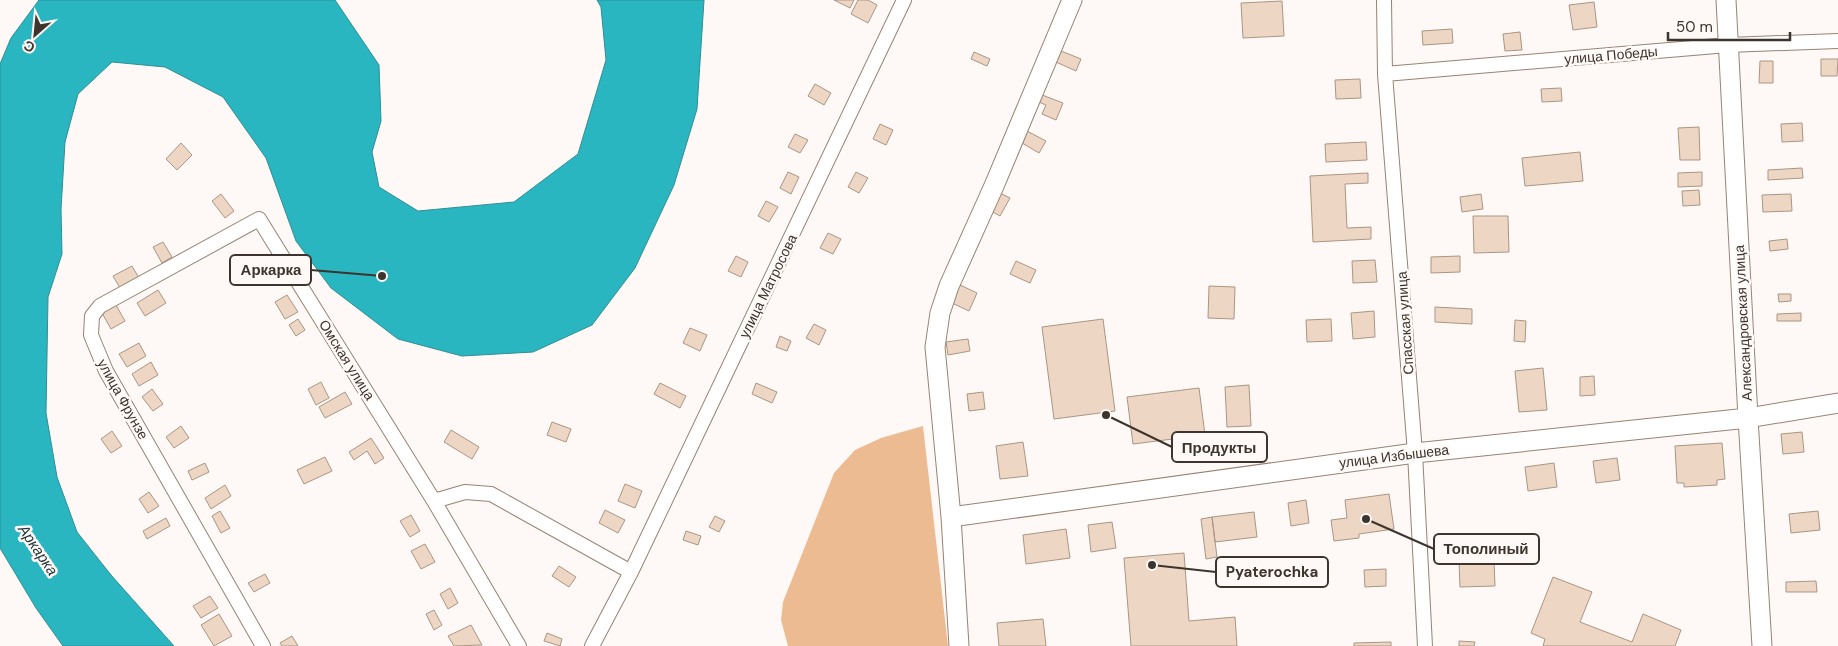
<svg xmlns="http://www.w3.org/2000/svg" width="1838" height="646" font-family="'DM Sans',sans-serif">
  <rect width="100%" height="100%" fill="#fef9f6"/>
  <path fill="#edbb91" d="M923,426L948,646H788L781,620L783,602L834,473L855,450L881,438Z"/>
  <path fill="#29b6c1" stroke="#2f8f95" d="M39,0H335L379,65L381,121L372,152L379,187L418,211L514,202L578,154L606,60L601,7L597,0H704L697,109L674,185L635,268L592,325L533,352L462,356L398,339L331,288L296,241L266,158L223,97L165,67L112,62L78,94L65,142L61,209L62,254L48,297L46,413L57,477L77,532L111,575L174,646H63L36,608L0,548V64L11,38Z"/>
  <path fill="#eed6c4" stroke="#ab9583" d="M834,0H854L850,8Z
    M858,0H868L877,5L868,23L851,14Z
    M1282,1L1284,36L1243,38L1241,3Z
    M1594,2L1597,27L1573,30L1569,5Z
    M1452,29L1453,43L1423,45L1422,31Z
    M1520,32L1522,50L1505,51L1503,34Z
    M1061,51L1081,59L1076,71L1056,62Z
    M974,52L990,59L987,66L971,59Z
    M1821,59H1838L1837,76H1821Z
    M1760,61H1773V83H1759Z
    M1360,79L1361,98L1336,99L1335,80Z
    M815,84L831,93L824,105L808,96Z
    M1561,88L1562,101L1542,102L1541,89Z
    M1037,93L1063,103L1056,120L1042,114L1046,105L1034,100Z
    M1802,123L1803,141L1782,142L1781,124Z
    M880,124L893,130L886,145L873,139Z
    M1699,127L1700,160H1680L1678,128Z
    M1023,129L1046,141L1039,153L1017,140Z
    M795,134L808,140L800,153L788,147Z
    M1366,142L1367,160L1326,162L1325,144Z
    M181,143L192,155L177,170L166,159Z
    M1580,152L1583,181L1525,186L1522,158Z
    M1802,168L1803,178L1768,180V170Z
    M788,172L799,177L791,194L780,188Z
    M856,172L868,178L859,193L848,187Z
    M1702,172V186L1678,187V173Z
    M1368,173V183L1345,184L1347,228L1371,227V239L1313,242L1310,176Z
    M1699,190L1700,205L1683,206L1682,191Z
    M1000,193L1010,198L1000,216L991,211Z
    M221,194L234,211L225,218L212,201Z
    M1481,194L1483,209L1462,212L1460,197Z
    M1791,194L1792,211L1763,212L1762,195Z
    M766,201L778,207L769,222L758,216Z
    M1473,216H1508L1509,252L1474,253Z
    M828,233L841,239L833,254L820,248Z
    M1787,239L1788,249L1770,251L1769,241Z
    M163,242L172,257L162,263L153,247Z
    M736,256L748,262L741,277L728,271Z
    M1460,256V272L1431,273V257Z
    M1375,260L1377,282L1353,283L1352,261Z
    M1016,261L1036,270L1030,283L1010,274Z
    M132,266L139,278L120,288L113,276Z
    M960,285L977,293L969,311L952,303Z
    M1209,286L1235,287L1234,319L1208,318Z
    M158,290L166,303L145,316L137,303Z
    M1778,294H1791V301L1779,302Z
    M287,295L298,312L285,319L275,302Z
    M116,305L125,321L111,329L102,313Z
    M1435,307L1472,309V324L1435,322Z
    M1374,311L1375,337L1353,339L1351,313Z
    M1801,313V321H1777V314Z
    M298,319L305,330L296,336L289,325Z
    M1103,319L1115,411L1054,419L1042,327Z
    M1331,319L1332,341L1307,342L1306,320Z
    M1515,320L1526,321L1525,342L1514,341Z
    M814,324L826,330L819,345L806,338Z
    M690,328L707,335L700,351L683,343Z
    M780,336L791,341L787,351L776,347Z
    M968,339L970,351L948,355L946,342Z
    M139,343L146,356L127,367L119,354Z
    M151,362L158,375L139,386L132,374Z
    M1543,368L1547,410L1519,412L1515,371Z
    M1594,376L1595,395L1580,396V377Z
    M321,382L329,398L316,405L308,389Z
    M660,383L686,396L680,408L654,394Z
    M756,383L777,392L772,403L752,394Z
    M1249,385L1251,426L1227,427L1225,387Z
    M1199,388L1205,435L1133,444L1127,397Z
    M152,389L163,404L153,411L142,397Z
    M345,392L352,404L325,418L319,407Z
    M983,392L985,409L969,411L967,394Z
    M552,422L571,429L566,442L547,435Z
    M181,426L189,438L174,448L166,437Z
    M451,430L479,447L472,459L444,442Z
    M112,431L122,446L111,453L101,439Z
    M1802,432L1804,452L1783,454L1781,434Z
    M371,438L384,458L375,464L367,451L354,460L349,452Z
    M1023,442L1028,476L1000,479L996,446Z
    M1722,443L1725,479L1717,480V485L1684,487V483H1677L1675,446Z
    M325,457L332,471L304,484L297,470Z
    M1617,458L1620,480L1596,483L1593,461Z
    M205,463L209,472L192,480L188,471Z
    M1554,463L1557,487L1528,491L1525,467Z
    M625,484L642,491L635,508L618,501Z
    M225,485L231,496L211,509L205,498Z
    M149,492L159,506L148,513L139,499Z
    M1389,494L1394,529L1359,534V538L1334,541L1331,520L1347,518L1345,500Z
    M1306,500L1309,523L1291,526L1288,503Z
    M605,510L625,520L618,533L599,523Z
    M220,511L230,528L221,533L212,516Z
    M1818,511L1820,530L1791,533L1789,514Z
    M1254,512L1257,537L1215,542L1212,517Z
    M411,515L420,531L410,537L400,521Z
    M715,516L725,521L719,532L709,527Z
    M1212,517L1217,557L1206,559L1201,519Z
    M166,518L170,526L147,539L143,531Z
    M1112,522L1116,548L1091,552L1088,525Z
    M1066,529L1070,558L1026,564L1023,535Z
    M686,531L701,536L698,545L683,540Z
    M425,544L435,562L421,569L411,551Z
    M1184,553L1189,621L1235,617L1237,646H1131L1124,558Z
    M1494,561L1495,586L1460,587L1459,562Z
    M559,566L576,577L569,587L552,576Z
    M1386,569V586L1365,587L1364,570Z
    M265,574L270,583L254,592L248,583Z
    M1553,577L1592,592L1580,622L1632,642L1643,614L1681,630L1675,646H1543L1545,639L1531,633Z
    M1816,581L1817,592H1786V582Z
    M450,588L458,603L448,609L440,594Z
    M210,596L218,608L201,618L193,606Z
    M434,610L442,625L434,630L426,614Z
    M219,614L232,636L214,646L201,625Z
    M1043,619L1046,646H999L997,623Z
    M471,625L482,645L454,646L448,636Z
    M547,633L562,639L560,646L544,641Z
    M292,636L298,646H282L280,643Z
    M1459,641L1475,642L1474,646H1459Z
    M1391,642V646H1354V643Z"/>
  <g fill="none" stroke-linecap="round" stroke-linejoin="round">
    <defs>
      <path id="street" d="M1384,0L1385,74L1415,453L1425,646
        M1385,74L1728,45L1838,41
        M434,501L465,492L491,494L631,572L592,646
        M631,572L904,0
        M263,646L106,371L91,335L92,316L100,306L259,219L434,501L519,646"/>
      <path id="secondary" d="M1726,0L1748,418L1762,646
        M951,517L1415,453L1748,418L1838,403
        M959,646L951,517L935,347L940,313L949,286L994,186L1072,0"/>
    </defs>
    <use href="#street" stroke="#988372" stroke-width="16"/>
    <use href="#secondary" stroke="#988372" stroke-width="21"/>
    <use href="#street" stroke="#fff" stroke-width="14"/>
    <use href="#secondary" stroke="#fff" stroke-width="19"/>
  </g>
  <g text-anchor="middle" stroke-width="5" stroke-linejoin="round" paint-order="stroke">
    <g font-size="14" fill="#3d342d" stroke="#fef9f6">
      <text transform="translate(1611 55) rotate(-5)" y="5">улица Победы</text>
      <text transform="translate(768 286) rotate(-64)" y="5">улица Матросова</text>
      <text transform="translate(1405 323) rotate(-94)" y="5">Спасская улица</text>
      <text transform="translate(1743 323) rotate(-93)" y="5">Александровская улица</text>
      <text transform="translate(347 360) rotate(58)" y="5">Омская улица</text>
      <text transform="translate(123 399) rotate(61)" y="5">улица Фрунзе</text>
      <text transform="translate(1394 456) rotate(-7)" y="5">улица Избышева</text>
    </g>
    <g font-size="15" font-style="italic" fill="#22383a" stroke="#fef9f6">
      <text transform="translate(38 550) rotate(56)" y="5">Аркарка</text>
    </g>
  </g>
  <path fill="none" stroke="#3d342d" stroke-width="2" d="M382 276L311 270M1106 415L1172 447M1366 519L1434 549M1152 565L1216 572"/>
  <g fill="#3d342d" stroke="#fef9f6" stroke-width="2">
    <circle cx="382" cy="276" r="5"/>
    <circle cx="1106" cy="415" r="5"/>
    <circle cx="1366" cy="519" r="5"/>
    <circle cx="1152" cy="565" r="5"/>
  </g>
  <g fill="#fef9f6" stroke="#3d342d" stroke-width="2">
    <rect x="230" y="255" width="81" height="30" rx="5"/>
    <rect x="1172" y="432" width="95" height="30" rx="5"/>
    <rect x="1434" y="534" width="105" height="30" rx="5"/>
    <rect x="1216" y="557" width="112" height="30" rx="5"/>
  </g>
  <g font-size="15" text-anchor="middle" font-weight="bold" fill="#3d342d">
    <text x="271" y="275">Аркарка</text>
    <text x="1219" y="453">Продукты</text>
    <text x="1486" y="554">Тополиный</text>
    <text x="1272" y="577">Pyaterochka</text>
  </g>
  <g transform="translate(35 35) rotate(207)" stroke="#fef9f6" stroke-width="4" paint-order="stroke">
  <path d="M0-4L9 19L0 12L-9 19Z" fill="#3d342d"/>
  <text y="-8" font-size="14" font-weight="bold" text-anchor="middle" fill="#3d342d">С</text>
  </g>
  <path d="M1668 32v8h122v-8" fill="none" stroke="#3d342d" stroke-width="2.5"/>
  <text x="1676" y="32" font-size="15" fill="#3d342d" stroke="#fef9f6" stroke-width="4" paint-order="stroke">50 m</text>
</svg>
